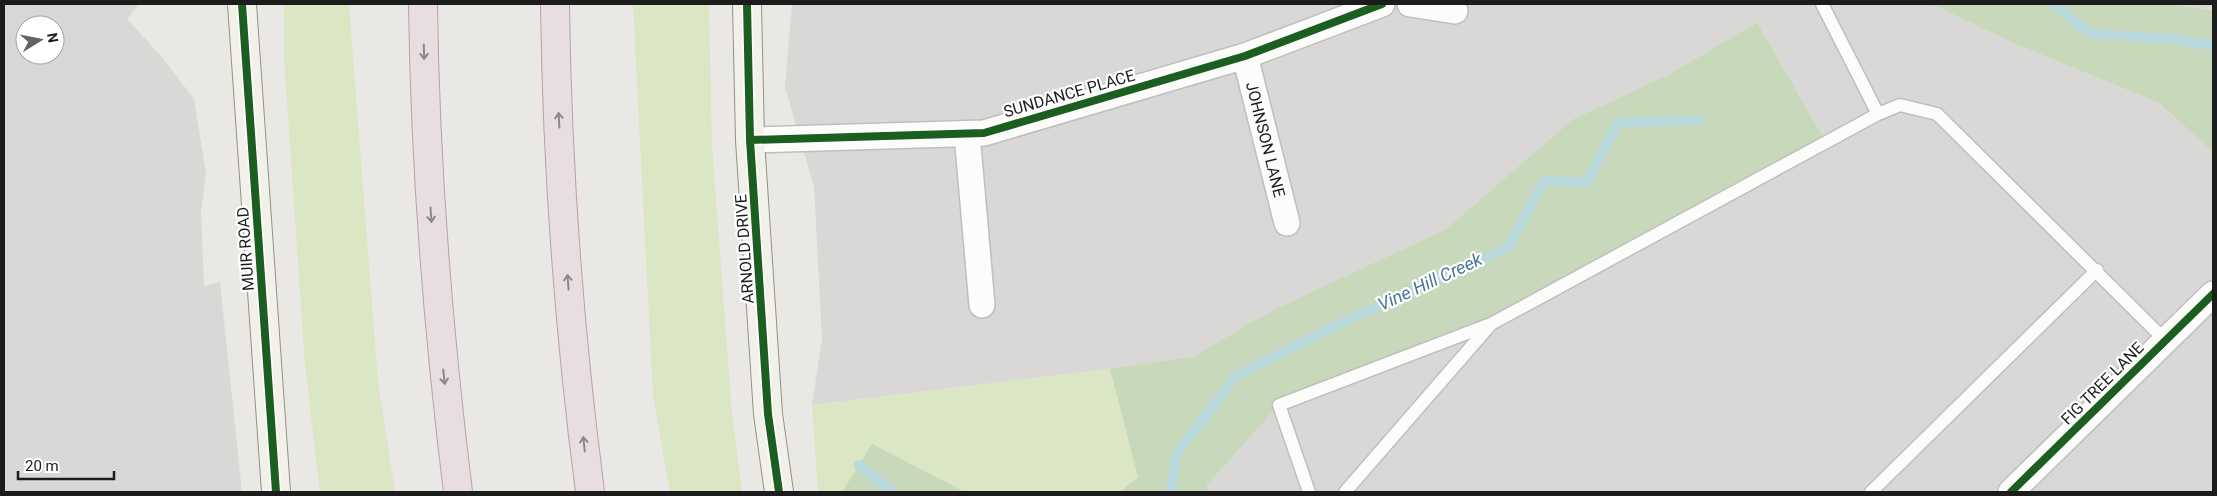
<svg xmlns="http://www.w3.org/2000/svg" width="2217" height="496" font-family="Roboto,sans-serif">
  <rect width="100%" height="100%" fill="#eae8e5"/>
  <path fill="#d9d8d6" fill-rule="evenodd" d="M4,4H139L127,19L162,57L194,99L206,174L201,212L204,286L220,282L242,492H4ZM25,25H55V55H25Z
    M792,4H1931L2011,42L2159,103L2213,152V492H1208L1207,485L1279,405L1826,142L1757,22L1670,74L1573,119L1446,229L1273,310L1194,356L1110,369L812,405L822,339L814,186L785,87Z
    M2167,4H2213V10Z"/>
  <path fill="#dae6c4" d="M284,4H349L378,381L395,492H320L305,365L284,58Z
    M633,4H709L712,146L732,415L742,492H670L653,396Z
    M1110,369L1138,477L1120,492H965L872,445L842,492H818L812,405Z"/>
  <path fill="#c8d8bb" d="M1931,4H2167L2213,10V152L2159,103L2011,42Z
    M1757,22L1826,142L1491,324L1279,405L1207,485L1208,492H1120L1138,477L1110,369L1194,356L1273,310L1446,229L1573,119L1670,74Z
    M872,444L965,492H842Z"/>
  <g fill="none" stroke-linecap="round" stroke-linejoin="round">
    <path stroke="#b9d9dc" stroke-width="10" d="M2052,4L2091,34L2174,39L2213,46
      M859,465L893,492
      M1171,492L1176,455L1235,377L1326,330L1508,247L1544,181L1587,182L1618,123L1699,120"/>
    <defs>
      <path id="lane" d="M1822,4L1878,114
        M1309,492L1279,405L1488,325
        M1345,492L1491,324L1878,114L1900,105L1937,114L2165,340
        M1871,492L2097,270"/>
      <g id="street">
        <path d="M1410,4L1455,11"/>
        <path id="s1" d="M1245,56L1287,223"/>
        <path d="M967,134L982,305"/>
        <path d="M750,140L984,133L1245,56L1382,4"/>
        <path d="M2011,492L2213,294"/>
      </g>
      <path id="secondary" d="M242,4L276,492
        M747,4L750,140L768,414L779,492"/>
      <path id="highway" d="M423,4C425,167 438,330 458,492
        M555,4C557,167 569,330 590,492"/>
    </defs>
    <use href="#lane" stroke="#c0bfbd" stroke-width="15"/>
    <use href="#street" stroke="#c0bfbd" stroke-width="28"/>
    <use href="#secondary" stroke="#93927e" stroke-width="30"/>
    <use href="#highway" stroke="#bd9eaa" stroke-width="30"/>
    <use href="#lane" stroke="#fcfcfb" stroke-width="12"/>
    <use href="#street" stroke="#fcfcfb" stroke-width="25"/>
    <use href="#secondary" stroke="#f2f1e9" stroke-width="28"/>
    <use href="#highway" stroke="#e8dee1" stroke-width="28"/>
    <defs>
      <path id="cycleway" d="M242,4L276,492
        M747,4L750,140L768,414L779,492
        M750,140L984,133L1245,56L1382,4
        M2011,492L2213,294"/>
    </defs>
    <use href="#cycleway" stroke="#fff" stroke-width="11"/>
    <use href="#cycleway" stroke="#1b5e20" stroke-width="8"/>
  </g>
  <defs><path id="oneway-shaft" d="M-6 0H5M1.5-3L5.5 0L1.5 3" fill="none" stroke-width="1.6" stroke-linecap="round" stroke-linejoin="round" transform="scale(1.25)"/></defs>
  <g stroke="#8c8788">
    <use href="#oneway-shaft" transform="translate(424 52) rotate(89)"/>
    <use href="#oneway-shaft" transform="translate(559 120) rotate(-93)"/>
    <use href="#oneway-shaft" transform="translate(431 215) rotate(86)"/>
    <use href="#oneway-shaft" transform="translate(568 282) rotate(-94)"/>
    <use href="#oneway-shaft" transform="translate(444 377) rotate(84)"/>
    <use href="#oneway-shaft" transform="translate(584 444) rotate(-96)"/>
  </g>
  <g text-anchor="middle" stroke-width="4.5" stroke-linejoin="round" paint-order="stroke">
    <g font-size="16" fill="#1c1c1c" stroke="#fff">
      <text transform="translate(1069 93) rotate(-16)" y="6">SUNDANCE PLACE</text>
      <text dy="6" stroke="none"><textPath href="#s1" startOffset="86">JOHNSON LANE</textPath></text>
      <text transform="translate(245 249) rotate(-94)" y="6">MUIR ROAD</text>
      <text transform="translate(744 249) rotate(-94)" y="6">ARNOLD DRIVE</text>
      <text transform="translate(2102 383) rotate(-45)" y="6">FIG TREE LANE</text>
    </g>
    <g font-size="18" font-style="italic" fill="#487796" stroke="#fff">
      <text transform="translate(1430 282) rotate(-25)" y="6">Vine Hill Creek</text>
    </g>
  </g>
  <rect width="2217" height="496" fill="none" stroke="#1c1c1c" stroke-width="10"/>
  <g transform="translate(40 40) rotate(80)"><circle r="24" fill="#ffffff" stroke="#a4a4a4"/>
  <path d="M0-4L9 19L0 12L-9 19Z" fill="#646362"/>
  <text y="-8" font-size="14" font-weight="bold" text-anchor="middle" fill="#1c1c1c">N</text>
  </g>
  <path d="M18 471v8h96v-8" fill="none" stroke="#1c1c1c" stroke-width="2.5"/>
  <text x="25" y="471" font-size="15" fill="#1c1c1c" stroke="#ffffff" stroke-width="4" paint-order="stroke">20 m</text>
</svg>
